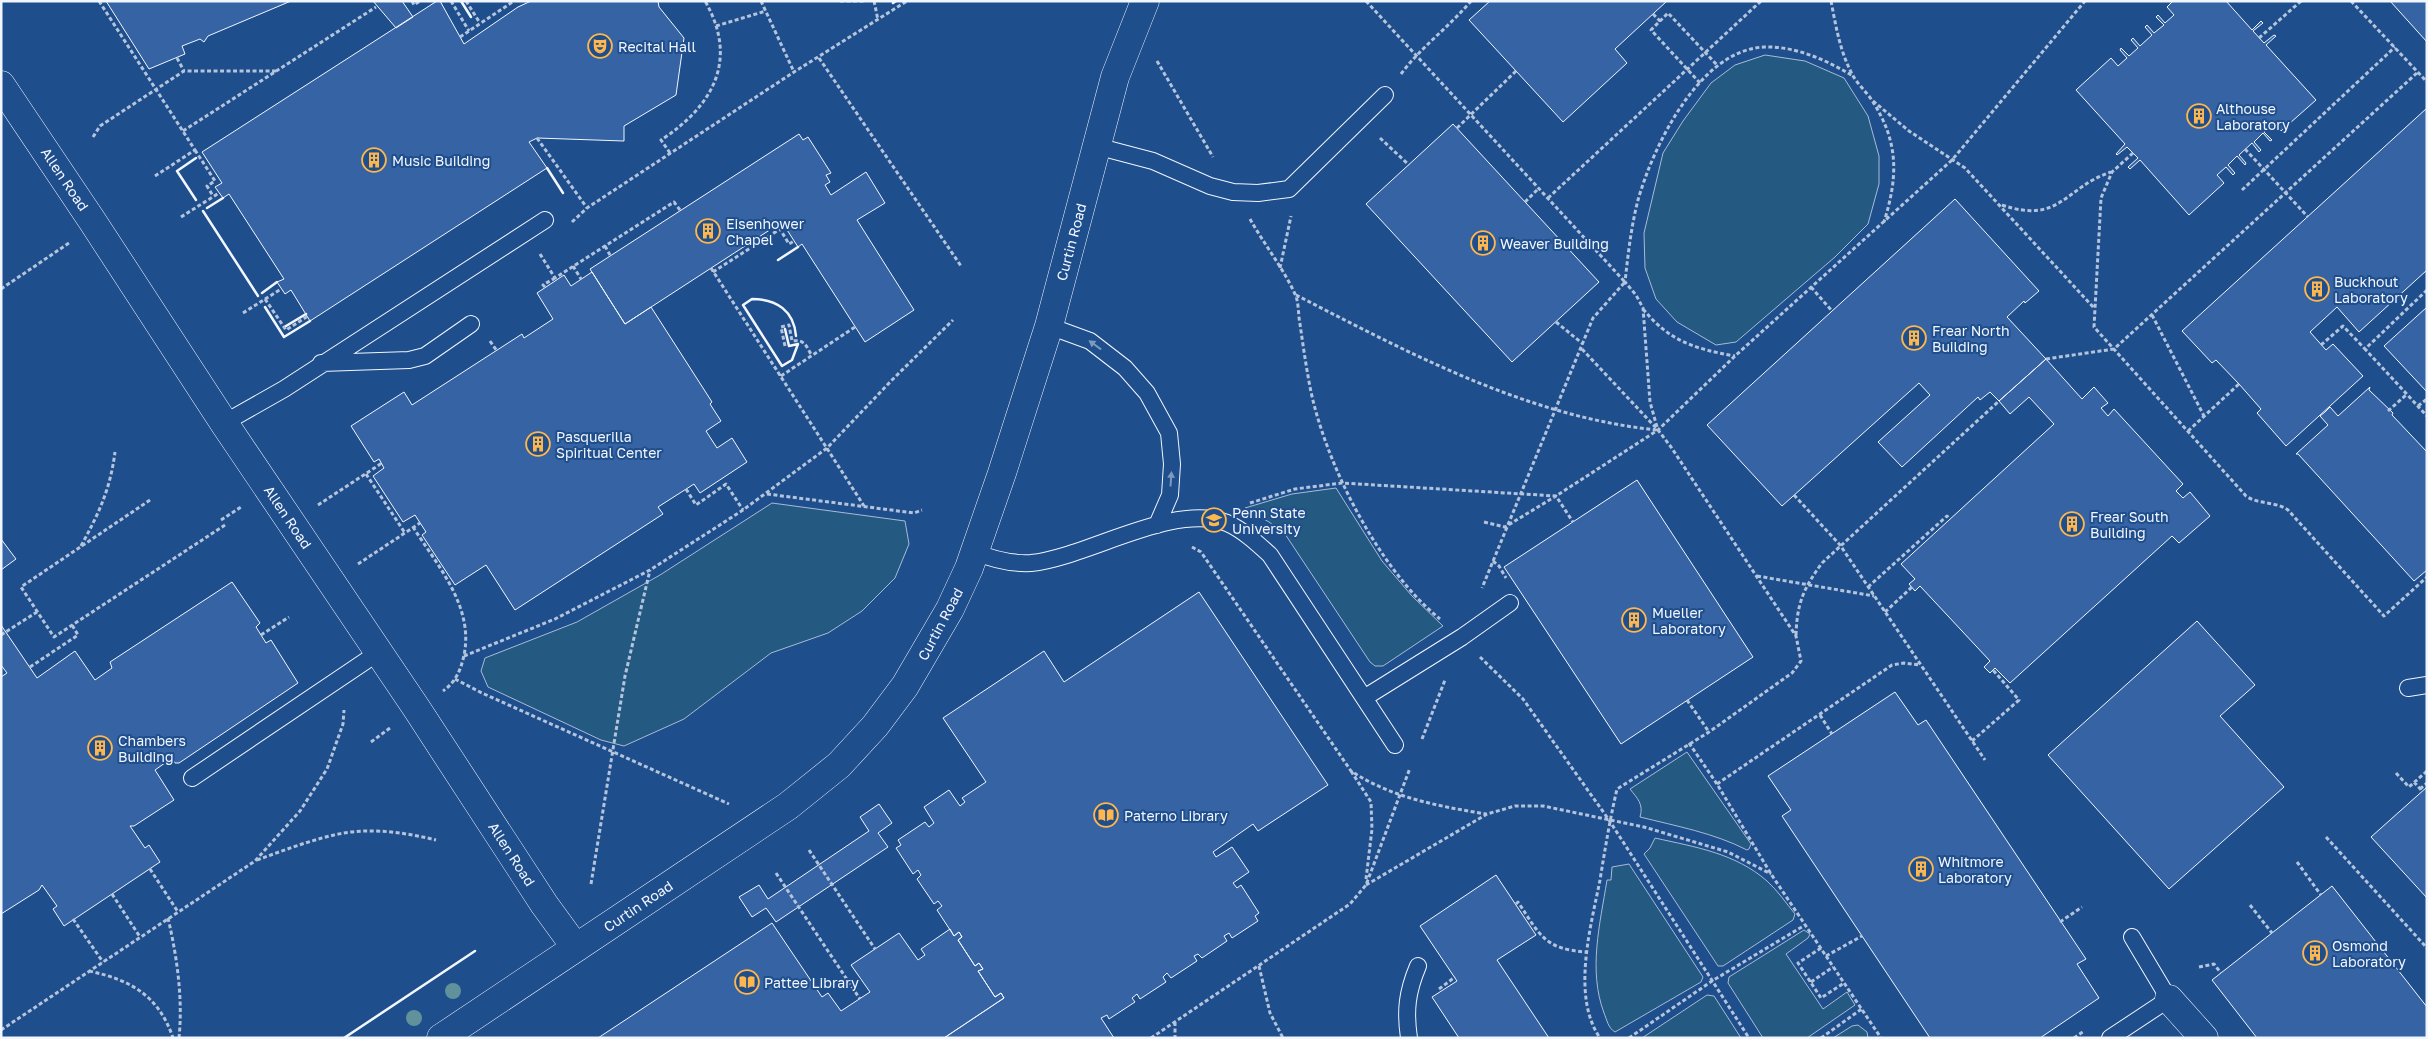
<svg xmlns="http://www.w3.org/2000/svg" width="2428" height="1039" font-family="'Golos Text',sans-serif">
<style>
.green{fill:#245a82;stroke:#a8bbd7}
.building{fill:#3563a3;stroke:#f2f6ff}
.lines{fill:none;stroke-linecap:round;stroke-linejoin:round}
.service-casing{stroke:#f2f6ff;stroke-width:18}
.minor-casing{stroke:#f2f6ff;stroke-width:29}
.path{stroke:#b3c4dc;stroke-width:3;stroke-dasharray:4 2.5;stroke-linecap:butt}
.service{stroke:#1f4e8c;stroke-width:16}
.minor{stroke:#1f4e8c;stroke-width:28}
.wall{stroke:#f2f6ff;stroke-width:2.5}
.tree{fill:#61919a}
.oneway{fill:#7e9ac0}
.labels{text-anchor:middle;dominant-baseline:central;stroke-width:4;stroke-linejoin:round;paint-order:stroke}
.poi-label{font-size:14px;fill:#f2f6ff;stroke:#1f4e8c;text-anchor:start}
.street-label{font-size:14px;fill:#f2f6ff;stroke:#1f4e8c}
</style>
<rect width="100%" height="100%" fill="#1f4e8c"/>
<path class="green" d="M1765 55 1805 61 1844 78 1868 116 1879 156V184L1868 224 1835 257 1736 342 1716 345 1677 322 1656 299 1645 268 1644 233 1663 153 1683 121 1711 83 1735 65Z
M1336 488 1382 561 1412 596 1443 626 1383 666H1375L1370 662 1285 534 1269 522 1245 508 1292 494Z
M772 503 905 521 909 544 895 578 862 611 828 633 771 653 684 719 624 746 601 740 488 687 481 671 485 658 577 622 660 575Z
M1687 752 1751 844 1749 849 1747 850C1714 833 1676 826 1640 817 1644 804 1637 798 1630 789Z
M1655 838C1695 847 1735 853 1767 881 1778 891 1786 903 1795 914L1793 920 1723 966H1718L1644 854 1650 848Z
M1629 864 1703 977 1701 982 1615 1032C1608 1028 1607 1020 1604 1013 1588 970 1600 924 1607 880H1611L1612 867Z
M1804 930 1810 934 1808 938 1786 954 1823 1009 1847 992 1855 1005 1807 1038H1763L1728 983 1729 977Z
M1707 995 1714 996 1741 1038H1642Z
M1858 1025 1867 1032 1868 1038H1833L1852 1026Z"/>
<path class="building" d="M106 1H291L208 36 204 42 200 39 182 46 185 54 149 69Z
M373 1H402L413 17 396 28Z
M437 1H440L464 44 518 7 531 1H658L659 7 684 38 676 95 624 126V141L537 138 529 142 547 168 310 321 291 290 285 294 277 282 284 279 229 194 223 198 215 187 222 183 202 152Z
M1490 1H1667L1615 49 1627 63 1563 122 1469 20Z
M2173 1H2226L2252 30 2261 21 2263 23 2253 31 2264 43 2274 35 2276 36 2266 45 2316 100 2281 131 2274 124 2264 132 2272 140 2270 141 2263 133 2254 142 2261 150 2259 152 2252 143 2239 155 2246 163 2245 165 2237 156 2228 165 2235 173 2233 175 2226 167 2217 175 2224 183 2189 215 2140 160 2130 169 2128 167 2138 158 2127 147 2117 155 2116 154 2125 144 2076 90 2111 58 2118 66 2127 58 2120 50 2121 48 2129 56 2138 48 2131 40 2133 38 2140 46 2152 35 2145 27 2147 25 2154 33 2164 25 2156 17 2158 15 2165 23 2174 15 2167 7Z
M2390 1H2427V42Z
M2427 108V270L2359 332 2337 307 2310 332 2326 350 2333 344 2363 376 2286 446 2257 413 2261 409 2239 384 2216 360 2212 363 2182 331Z
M1453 124 1599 282 1512 362 1366 204Z
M799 134 803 140 808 137 831 173 826 175 830 182 825 185 831 195 866 172 885 203 857 220 914 310 865 342 802 244 798 247 782 222 625 324 590 269Z
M1955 199 2039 291 2025 303 2024 301 2007 317 2046 359 1999 401 1990 392 1980 400 1978 397 1902 467 1878 442 1930 395 1919 383 1782 506 1707 425Z
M592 272 625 324 651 307 712 402 710 404 721 421 706 431 717 448 732 438 747 462 700 493 694 484 658 507 663 514 515 610 486 565 455 585 422 535 426 532 415 515 403 522 373 476 384 468 379 459 374 462 351 426 404 392 412 405 522 334 524 338 553 319 537 293 564 275 571 286Z
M2427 307V392L2384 346Z
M2046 359 2082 399 2094 387 2108 403 2101 408 2108 416 2114 409 2183 484 2176 491 2183 498 2190 492 2210 516 2179 543 2172 536 2010 683 1995 668 1990 673 1984 667 1990 661 1920 586 1915 591 1909 584 1915 579 1901 564 2054 424 2029 397 2010 414 1999 401Z
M2370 387 2369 390 2393 413 2392 415 2427 452V570L2414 581 2298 454H2296L2328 425 2320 416 2325 412 2330 407 2338 416Z
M1637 480 1753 657 1621 744 1504 567Z
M1 539 16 559 1 570Z
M232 582 260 623 256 627 266 643 271 640 298 683 179 763H175L172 758 155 770 174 800 134 826H130L145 848 149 845 160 862 64 926 53 909 57 906 42 885 39 890 1 914V677L7 673 1 665V625L37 678 75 651 95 680 112 668 110 662Z
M1199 592 1328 785 1258 831 1253 824 1213 852 1216 857 1232 847 1249 872 1233 883 1237 888 1241 885 1259 913 1255 916 1258 921 1232 938 1229 933 1224 936 1227 941 1202 958 1198 954 1194 956 1197 961 1171 978 1167 973 1163 977 1166 982 1140 999 1137 994 1132 998 1135 1002 1109 1019 1107 1015 1101 1018 1114 1038H944L1004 998 1001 993 995 997 978 971 983 969 979 963 975 966 958 940 962 937 959 932 954 936 937 910 942 906 938 901 934 904 917 879 921 875 918 870 913 874 896 848 901 845 898 840 925 822 929 827 934 823 924 807 949 790 960 806 965 802 962 798 986 782 943 718 1044 651 1064 682Z
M2197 621 2255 685 2220 716 2284 787 2169 889 2048 755Z
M1895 692 1918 725 1926 720 2086 959 2077 964 2099 998 2040 1038H1930L1782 816 1791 810 1768 776Z
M2427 787V898L2371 837Z
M879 804 892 823 878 833 888 847 776 922 766 908 752 917 739 897 759 885 768 899 869 831 860 817Z
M1496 875 1536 935 1497 960 1549 1038H1459L1432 997 1457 981 1420 926Z
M2332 886 2427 1007V1038H2257L2212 980Z
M772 923 822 997 828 993 841 1011 870 992 851 965 899 933 918 960 925 955 921 949 950 929 954 936 959 932 962 937 958 940 975 966 979 963 983 969 978 971 995 997 1001 993 1004 998 944 1038H598Z"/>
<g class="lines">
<g class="service-casing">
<path id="service" d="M1096 146 1153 161 1210 186 1233 192 1258 193 1289 189 1385 95
M1049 326 1090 341 1125 368 1147 393 1169 433 1172 464 1170 495 1157 525
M321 363 409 360 425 356 471 324
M224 423 284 389 545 220
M975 552C992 559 1012 564 1031 563 1088 557 1173 502 1227 523 1243 530 1257 543 1270 555L1395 745
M2408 688 2427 685
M1364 698 1462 637 1510 603
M192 778 379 652
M1409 1038C1405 1011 1407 992 1418 966
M2110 1038 2169 999 2132 937"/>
</g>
<g class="minor-casing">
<path id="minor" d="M1 85 93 222 224 423 417 709 544 904 576 948
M2169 999 2204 1038
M441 1038 788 806 839 765 875 726 905 686 950 609 969 568 1002 473 1049 326 1115 77 1145 1"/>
</g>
<path class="path" d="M99 1 195 150 155 176
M412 1 414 5 420 1
M451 1 469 31
M466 1 480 23
M761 1 794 72
M840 1H866
M874 1 878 20
M1366 1 1625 282 1593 318 1482 588
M1831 1C1836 27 1840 51 1852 74 1857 84 1867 92 1873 102 1899 143 1898 177 1884 222
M2351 1 2427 82
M1653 14 1660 21
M716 26 766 11
M460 37 514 1
M2259 38 2301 1
M177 58 184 71
M819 58 961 266
M1157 61 1213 157
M1401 74C1421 47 1449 27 1471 1
M1700 83 1651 30 1668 13 1718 66
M1873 101 1909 131 1965 168 2094 308
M1457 128 1516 71
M183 131 376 7
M93 137 100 126 184 71H276
M537 138 587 208
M1380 138 1409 165
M2245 149 2308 217
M195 150 215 181 207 186 213 196
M670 153 661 140C713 106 739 60 705 1
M2133 153 2112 172 2101 198 2094 327 2246 496C2259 505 2275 501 2288 510L2384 616 2427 577
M1 189H2
M2242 190 2395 47
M1548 198 1761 1
M1525 202 1539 188
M2002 205C2060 225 2065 187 2111 172
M181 217 219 193
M1250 219C1264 244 1283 268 1295 294 1299 302 1298 315 1300 324 1303 345 1306 366 1310 387 1325 463 1379 570 1440 619
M572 222 587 208 794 72 907 1
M605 246 610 255
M540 254 555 278 674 202 680 210
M573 266 581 279
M711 268 864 506
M1280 268 1291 216
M713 272 780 229 789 244 794 241
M545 287 543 285 555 278
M1811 287 1832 311
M1 289 69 243
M2427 290 2365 349 2427 416
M1296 295C1409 353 1528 417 1657 430
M265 299 286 330 308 316
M1643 309C1669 341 1695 349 1735 356
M243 313 281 289
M2152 315 2204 416
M1556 322 1583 344
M490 341 497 351
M2321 345 2343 326 2365 349
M785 346 781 327 789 325 792 341C805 339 806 346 812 356
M1582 349 1658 430 1671 447 1796 636 1801 661 1792 673 1709 732 1617 789C1610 819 1605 849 1600 880 1591 926 1571 996 1600 1038
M2046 359 2114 349 2418 72
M781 376 855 327
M2418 406 2427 399
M2388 411 2406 395
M1657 427 1650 402 1643 308 1636 295 1625 282C1628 255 1631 227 1638 200 1653 147 1699 50 1764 47 1796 46 1826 60 1853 76
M2188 431 2239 384
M366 474 405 533
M686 489 696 505 726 484 743 510
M767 494 914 513 922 510
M1794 495 1840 545 1985 760
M150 500 21 587 54 637 225 525
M1250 503 1295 489 1342 483 1556 496 1658 430 1735 356 1952 160 2085 1
M318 505 382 463
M221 520 241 507
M1484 522 1505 527 1556 496 1573 522
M413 527C439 568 478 611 462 663 459 674 453 684 443 691
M81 546C99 513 110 490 115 452
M1192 547 1201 552 1351 771C1392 798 1438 806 1486 814
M1493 561 1499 566 1506 578
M358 564 420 523
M1757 576 1874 596
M1868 587 1947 516 1950 519
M1885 612 1912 587
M1 635 37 612
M261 635 289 617
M1796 635C1797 604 1803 589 1822 563L1999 401
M464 656 555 619 650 570 743 510 827 448 892 380 953 320
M1480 657 1523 699 1609 820 1749 1038
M30 667 78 635 72 625
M455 679 482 693 729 804
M1687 700 1709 732
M1820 715 1832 734
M1422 739 1445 680
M1972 741 2019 700 1993 670
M371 742 390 728
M1689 743 1717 784 1771 874 1881 1038
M1351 771 1371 802 1372 829 1366 879
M2396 773 2409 787 2427 771
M2414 782 2422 791
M1717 784 1892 665 1904 663 1920 665
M2420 789 2427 783
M2326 837 2427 948
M809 850 875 949
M257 860C282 851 308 841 334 835 367 827 403 832 436 840
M2297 862 2321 895
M150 869 178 912
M776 873 860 999
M591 884 625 676 650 570
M1366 885 1487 814 1515 806H1543L1644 827 1728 852 1771 874
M112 894 140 937
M1516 904 1518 902C1540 935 1544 949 1586 952
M2250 905 2272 933
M168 918C177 957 183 998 179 1038
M73 919 103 962
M2060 922 2082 907
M1821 948 1798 963 1821 998 1844 983
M1826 956 1862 936
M1259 966 1270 1013 1283 1038
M2199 967 2214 964 2221 973
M89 971C131 980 159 996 173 1038
M1811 982 1833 967
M1439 989 1455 977
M1175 1022V1038
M1 1030 255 861 300 811 327 769 343 724 344 710
M1151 1038 1350 904 1366 885 1410 768
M1629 1038 1712 981 1805 925
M1821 1038 1863 1008
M2074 1038 2084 1031"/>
<use href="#service" class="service"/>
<use href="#minor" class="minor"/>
<path class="wall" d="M461 1 471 17
M893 3 896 1
M547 168 563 193
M196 200 177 171 196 158
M207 208 223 198
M203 211 258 296
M778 260 798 247
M262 293 277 282
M265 307 284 337 310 321
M286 326 306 314
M785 329 789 346 798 344 792 360 782 366 743 305 752 299C777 299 794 311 796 336
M344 1038 475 951"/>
</g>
<g class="tree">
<circle cx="453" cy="991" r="8"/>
<circle cx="414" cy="1018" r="8"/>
</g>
<defs><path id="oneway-solid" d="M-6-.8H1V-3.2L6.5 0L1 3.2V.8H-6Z" transform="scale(1.25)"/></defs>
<g class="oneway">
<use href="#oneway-solid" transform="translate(1095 345) rotate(-144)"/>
<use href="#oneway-solid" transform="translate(1171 479) rotate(-86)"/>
</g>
<defs>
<g id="theatre-ring" transform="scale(1.25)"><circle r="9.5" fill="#1f4e8c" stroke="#ffb74d" stroke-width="1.5"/><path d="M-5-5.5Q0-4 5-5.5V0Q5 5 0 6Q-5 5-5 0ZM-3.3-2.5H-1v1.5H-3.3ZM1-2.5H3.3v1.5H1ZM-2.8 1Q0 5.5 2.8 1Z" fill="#ffb74d"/></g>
<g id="building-ring" transform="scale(1.25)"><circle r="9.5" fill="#1f4e8c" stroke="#ffb74d" stroke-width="1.5"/><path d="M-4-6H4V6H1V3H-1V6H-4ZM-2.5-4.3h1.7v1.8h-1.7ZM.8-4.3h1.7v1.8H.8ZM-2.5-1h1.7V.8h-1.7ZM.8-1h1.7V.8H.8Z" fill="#ffb74d"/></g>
<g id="university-ring" transform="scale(1.25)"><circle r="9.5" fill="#1f4e8c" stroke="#ffb74d" stroke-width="1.5"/><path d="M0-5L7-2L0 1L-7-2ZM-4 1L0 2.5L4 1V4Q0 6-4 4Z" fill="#ffb74d"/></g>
<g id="library-ring" transform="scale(1.25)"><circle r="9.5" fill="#1f4e8c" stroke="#ffb74d" stroke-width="1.5"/><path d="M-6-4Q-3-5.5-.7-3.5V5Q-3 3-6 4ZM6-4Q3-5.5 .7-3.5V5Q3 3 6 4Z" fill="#ffb74d"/></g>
</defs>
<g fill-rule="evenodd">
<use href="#theatre-ring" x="600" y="46"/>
<use href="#building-ring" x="2199" y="116"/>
<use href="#building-ring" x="374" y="160"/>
<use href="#building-ring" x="708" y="231"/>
<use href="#building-ring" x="1483" y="243"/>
<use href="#building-ring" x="2317" y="289"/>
<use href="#building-ring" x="1914" y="338"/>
<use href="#building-ring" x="538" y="444"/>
<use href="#university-ring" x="1214" y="520"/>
<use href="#building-ring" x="2072" y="524"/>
<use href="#building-ring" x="1634" y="620"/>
<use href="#building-ring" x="100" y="748"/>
<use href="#library-ring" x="1106" y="815"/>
<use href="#building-ring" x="1921" y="869"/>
<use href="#building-ring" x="2315" y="953"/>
<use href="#library-ring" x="747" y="982"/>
</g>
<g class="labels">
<g class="poi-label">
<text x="618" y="46">Recital Hall</text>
<text x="2216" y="108">Althouse<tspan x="2216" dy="16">Laboratory</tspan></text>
<text x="392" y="160">Music Building</text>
<text x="726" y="223">Eisenhower<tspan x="726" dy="16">Chapel</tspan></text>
<text x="1500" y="243">Weaver Building</text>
<text x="2334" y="281">Buckhout<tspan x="2334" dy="16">Laboratory</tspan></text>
<text x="1932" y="330">Frear North<tspan x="1932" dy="16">Building</tspan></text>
<text x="556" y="436">Pasquerilla<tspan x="556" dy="16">Spiritual Center</tspan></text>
<text x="1232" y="512">Penn State<tspan x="1232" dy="16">University</tspan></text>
<text x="2090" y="516">Frear South<tspan x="2090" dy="16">Building</tspan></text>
<text x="1652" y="612">Mueller<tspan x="1652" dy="16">Laboratory</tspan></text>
<text x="118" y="740">Chambers<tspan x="118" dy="16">Building</tspan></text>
<text x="1124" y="815">Paterno Library</text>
<text x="1938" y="861">Whitmore<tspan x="1938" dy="16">Laboratory</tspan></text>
<text x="2332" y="945">Osmond<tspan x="2332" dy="16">Laboratory</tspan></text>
<text x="764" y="982">Pattee Library</text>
</g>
<g class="street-label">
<text transform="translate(65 179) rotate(56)">Allen Road</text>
<text transform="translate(1071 242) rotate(-75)">Curtin Road</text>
<text transform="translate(288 517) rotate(56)">Allen Road</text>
<text transform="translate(940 624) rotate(-62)">Curtin Road</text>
<text transform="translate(512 854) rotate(57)">Allen Road</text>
<text transform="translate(638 906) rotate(-34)">Curtin Road</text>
</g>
</g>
<rect width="2428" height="1039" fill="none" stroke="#f2f6ff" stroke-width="5"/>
</svg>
